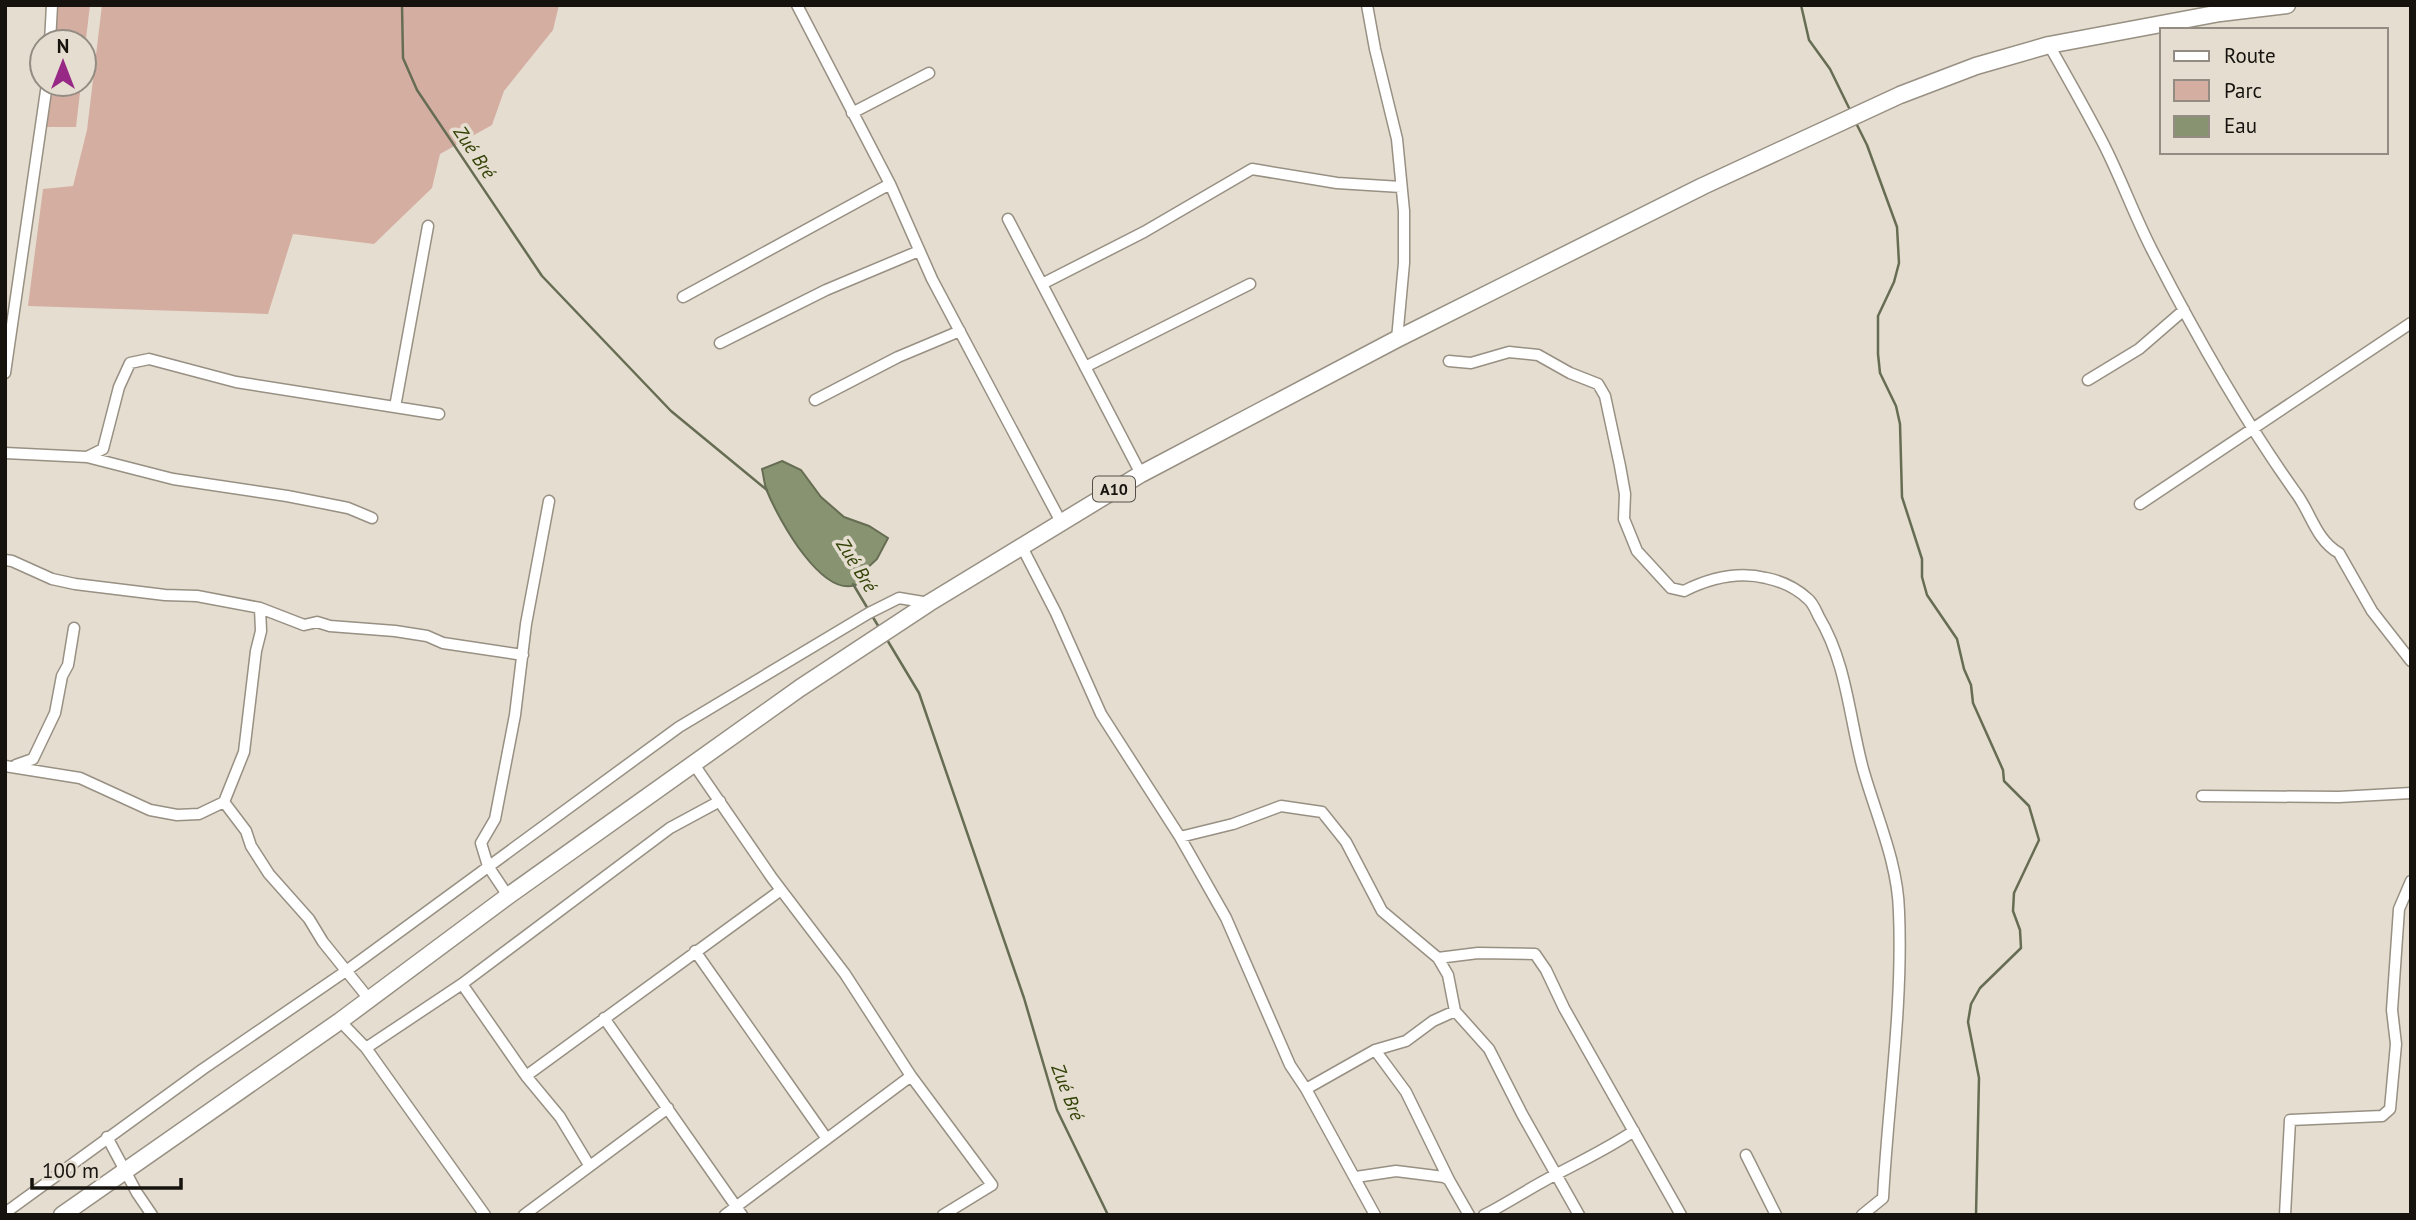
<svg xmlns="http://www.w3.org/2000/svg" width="2416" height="1220" font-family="'PT Sans',sans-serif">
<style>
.green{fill:#d5aea2}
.water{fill:#889471;stroke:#666d53;stroke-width:2}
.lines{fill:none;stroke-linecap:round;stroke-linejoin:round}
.stream{stroke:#666d53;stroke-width:2.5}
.street-casing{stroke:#979083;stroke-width:13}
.primary-casing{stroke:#979083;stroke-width:19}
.street{stroke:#fff;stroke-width:10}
.primary{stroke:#fff;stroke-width:16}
.labels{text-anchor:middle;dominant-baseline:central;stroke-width:7;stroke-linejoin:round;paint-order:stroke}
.shield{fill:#e5ddd0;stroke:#545048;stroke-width:2}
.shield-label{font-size:16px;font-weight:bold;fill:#16130e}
.water-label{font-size:19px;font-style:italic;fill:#324205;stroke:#e5ddd0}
</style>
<rect width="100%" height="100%" fill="#e5ddd0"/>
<path class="green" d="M57 5H90L84 56V42H54Z
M102 5H559L553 30 504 91 492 125 440 154 432 188 374 244 293 234 268 314 28 306 43 189 73 186 87 130Z
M50 84H81L76 127H47Z"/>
<path class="water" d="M782 461 801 470 821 497 844 517 869 526 888 538 877 559 863 572 860 583C824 604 778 518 767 491 764 484 764 477 762 469Z"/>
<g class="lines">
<path class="stream" d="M402 5 403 58 417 90 542 276 671 411 767 490
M1801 5 1809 40 1830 69 1851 112
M1855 121 1867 145 1897 227 1899 263 1894 282 1878 316V354L1880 373 1896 406 1900 424 1902 497 1922 559V577L1927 595 1957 639 1964 669 1971 685 1973 703 2003 770 2004 781 2029 806 2039 840 2014 893 2013 911 2020 930 2021 948 1980 988 1971 1004 1968 1022 1979 1078 1976 1215
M853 584 880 629
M886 638 919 693 1024 998 1057 1110 1108 1215"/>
<g class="street-casing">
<path id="street" d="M797 5 890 184 932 279 1061 522
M1367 5 1375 49 1397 139 1404 211V263L1397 339
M50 42 52 5
M2049 45C2067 77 2086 110 2103 143 2121 178 2134 215 2152 250 2195 334 2241 416 2296 493 2311 513 2316 540 2339 553L2372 611 2411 661
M852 113 929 73
M1008 219 1141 474
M1042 284 1144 232 1252 169 1337 183 1401 187
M683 297 890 184
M720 343 826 290 919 251
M1449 361 1471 363 1509 352 1538 355 1570 373 1598 384 1605 396 1620 466 1625 494 1624 519 1637 551 1671 588 1684 591C1710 578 1737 571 1766 578 1781 581 1796 588 1808 599 1813 603 1816 611 1819 617 1847 664 1849 717 1863 769 1876 815 1898 863 1899 912 1903 1007 1888 1103 1883 1198L1862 1215
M1085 367 1250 284
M5 373 47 84
M2088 380 2139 349 2184 310
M815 400 898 357 960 331
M395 407 428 226
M5 453 87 457 173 479 287 496 348 508 372 518
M87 457 103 449 119 387 130 363 149 359 236 382 439 414
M2140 504 2411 323
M1022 547 1056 613 1101 714 1180 837 1226 918 1290 1065 1306 1089 1375 1215
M5 560 12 561 52 579 75 584 165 595 197 596 260 608 304 625 317 622 330 626 395 631 427 636 443 643 523 655
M260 608 261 631 256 651 244 752 224 802 246 831 251 846 269 874 309 919 323 942 369 999
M693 763 772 878 845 974 911 1076
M16 765 33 759 55 713 62 676 68 665 74 628
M5 766 80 778 150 810 177 815 199 814 224 802
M2202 796 2339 797 2411 793
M1180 837 1233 824 1281 806 1322 812 1346 842 1382 911 1438 958 1478 953 1535 954 1546 970 1564 1008 1681 1215
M508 896 488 866 481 843 495 819 515 715 526 624 549 501
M695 951 827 1139
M1438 958 1448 975 1455 1011 1489 1049 1522 1114 1579 1215
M462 984 526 1076 560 1117 589 1165
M604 1018 742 1215
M340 1021 366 1048 485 1215
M366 1048 462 984 670 828 720 801
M1375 1050 1406 1092 1449 1180
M526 1076 781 890
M1306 1089 1375 1050 1406 1041 1433 1021 1455 1011
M107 1137 137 1193 152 1215
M1746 1155 1776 1215
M1356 1177 1396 1171 1444 1177 1449 1180 1469 1215
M5 1213 203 1069 346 971 679 727 869 613 899 598 929 603
M524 1215 668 1108
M725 1215 911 1076 992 1185 943 1215
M1484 1215C1504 1205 1522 1193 1542 1182 1573 1165 1604 1151 1634 1131
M2285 1215 2290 1120 2382 1116 2390 1109 2396 1044 2392 1010 2399 909 2411 881"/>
</g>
<g class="primary-casing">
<path id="primary" d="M62 1215 340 1021 508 896 800 688 929 603 1141 474 1397 339 1703 186 1900 95 1976 66 2049 45 2220 13 2287 5"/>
</g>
<use href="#street" class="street"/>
<use href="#primary" class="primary"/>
</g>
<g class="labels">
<rect class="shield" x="1093" y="476.5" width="42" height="25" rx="5"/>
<g class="shield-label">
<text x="1114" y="489">A10</text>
</g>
<g class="water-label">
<text transform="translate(475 152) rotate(56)">Zué Bré</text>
<text transform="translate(857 565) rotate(58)">Zué Bré</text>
<text transform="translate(1068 1092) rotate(69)">Zué Bré</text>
</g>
</g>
<rect width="2416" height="1220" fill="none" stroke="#16130e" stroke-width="14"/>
<rect x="2160" y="28" width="228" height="126" fill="#e5ddd0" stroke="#928c82" stroke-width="2"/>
<rect x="2174" y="51" width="35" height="10" fill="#ffffff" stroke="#928c82" stroke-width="2"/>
<text x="2224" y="63" font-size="21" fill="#16130e">Route</text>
<rect x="2174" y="80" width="35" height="21" fill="#d5aea2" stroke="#928c82" stroke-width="2"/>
<text x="2224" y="98" font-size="21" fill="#16130e">Parc</text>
<rect x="2174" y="116" width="35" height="21" fill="#889471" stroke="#928c82" stroke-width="2"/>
<text x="2224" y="133" font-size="21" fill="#16130e">Eau</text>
<g transform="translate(63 63)"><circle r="33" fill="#e5ddd0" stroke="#928c82" stroke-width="2"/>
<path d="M0-5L12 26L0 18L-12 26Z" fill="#982886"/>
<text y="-10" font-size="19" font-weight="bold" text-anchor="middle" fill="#16130e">N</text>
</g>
<path d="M32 1178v10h149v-10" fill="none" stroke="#16130e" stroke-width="3.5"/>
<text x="42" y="1178" font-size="21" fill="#16130e" stroke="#e5ddd0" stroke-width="5" paint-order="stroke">100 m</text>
</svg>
